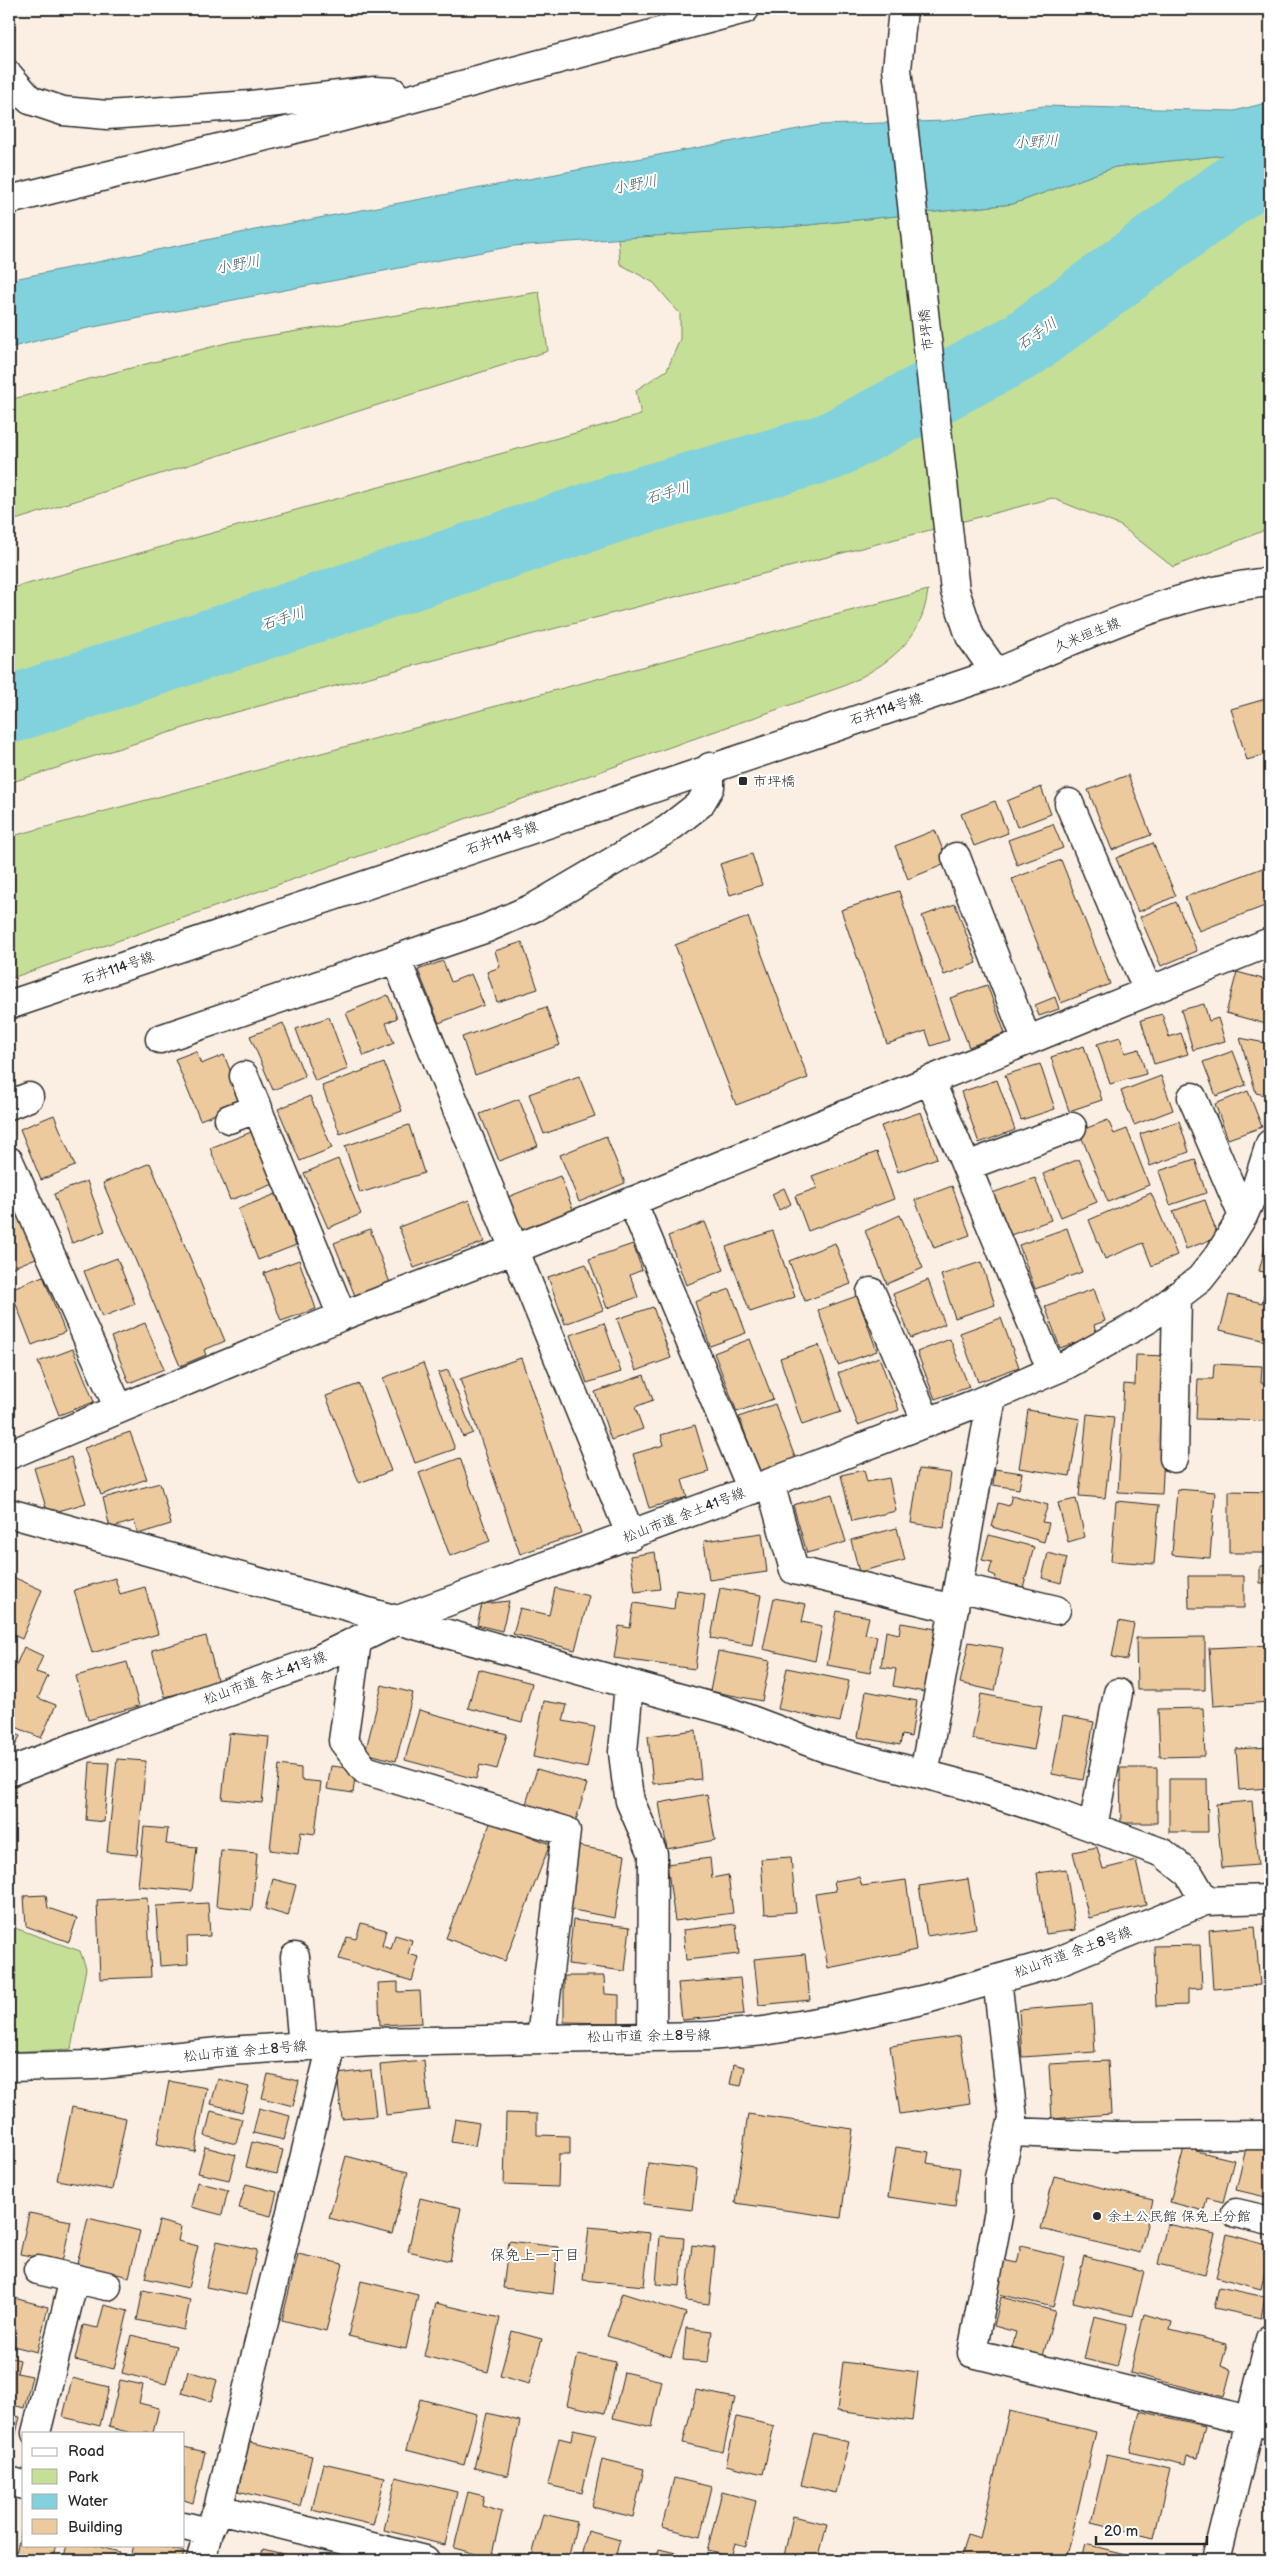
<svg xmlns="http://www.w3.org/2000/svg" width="1279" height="2569" font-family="'Balsamiq Sans','Klee One',sans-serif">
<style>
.green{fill:#c6df96;stroke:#788560}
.water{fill:#82d2dd;stroke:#5f8f96}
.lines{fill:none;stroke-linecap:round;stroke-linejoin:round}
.river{stroke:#82d2dd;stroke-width:68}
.building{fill:#edc99e;stroke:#2b2b2b}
.minor-casing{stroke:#2b2b2b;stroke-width:31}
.tertiary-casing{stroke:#2b2b2b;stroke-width:31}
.secondary-casing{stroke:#2b2b2b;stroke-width:31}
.minor{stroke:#fff;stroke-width:28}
.tertiary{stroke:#fff;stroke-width:28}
.secondary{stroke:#fff;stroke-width:28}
.poi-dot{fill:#2b2b2b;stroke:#fff;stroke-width:2}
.labels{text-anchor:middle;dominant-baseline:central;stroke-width:4;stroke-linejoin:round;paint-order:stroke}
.street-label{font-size:14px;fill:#2b2b2b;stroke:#fff}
.poi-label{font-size:14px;fill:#2b2b2b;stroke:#fff;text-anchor:start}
.water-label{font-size:15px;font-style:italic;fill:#455d60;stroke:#fff}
.neighbourhood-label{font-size:15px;fill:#2b2b2b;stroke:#fff}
</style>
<rect width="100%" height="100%" fill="#faefe2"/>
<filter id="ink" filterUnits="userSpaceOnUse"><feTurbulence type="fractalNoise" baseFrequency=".02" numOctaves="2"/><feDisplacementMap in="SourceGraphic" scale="10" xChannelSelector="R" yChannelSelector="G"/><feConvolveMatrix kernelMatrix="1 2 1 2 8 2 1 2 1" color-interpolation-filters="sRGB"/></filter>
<g filter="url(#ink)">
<path class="green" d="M1270 150V528L1173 567 1121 526 1052 498 225 715 9 783V589L641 415 636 390 667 370 680 339V314L654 283 620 264 618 238 798 226 1013 204 1115 167Z
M539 292 548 351 9 522V400L230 342Z
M928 590C922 642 888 664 844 686L9 979V837Z
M9 1926 80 1951 86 1968 71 2049 9 2052Z"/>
<path class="water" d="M1270 102V150L1115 167 1013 204 798 226 513 246 83 329 9 348V280L265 228 820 125 945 121 1044 106 1234 111Z"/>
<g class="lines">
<path class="river" d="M9 710 629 504 829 447 1022 346 1270 162"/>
</g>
<path class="building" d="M1269 698 1270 735 1266 737 1270 753 1247 760 1231 709Z
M1128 775 1151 835 1112 850 1088 790Z
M1041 787 1051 814 1017 827 1007 801Z
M995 801 1008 833 974 846 961 814Z
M1053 824 1063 848 1017 865 1008 840Z
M935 830 948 863 908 879 895 846Z
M1153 843 1176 896 1138 912 1116 858Z
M752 854 762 885 730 895 720 864Z
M1061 860 1110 984 1061 1003 1012 879Z
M1268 866 1270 873V904L1199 931 1185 897Z
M899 891 949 1040 931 1046 926 1031 887 1044 841 910Z
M1176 902 1197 951 1161 966 1140 917Z
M955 904 977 963 944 975 922 916Z
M748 917 808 1078 736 1105 675 945Z
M522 942 538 989 497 1002 487 972 500 967 495 951Z
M443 961 451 982 471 974 484 1005 439 1023 418 970Z
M1237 972 1270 981V1025L1226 1013Z
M987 985 1005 1033 969 1047 950 998Z
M388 995 397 1018 386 1023 394 1043 364 1056 346 1013Z
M1055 997 1059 1009 1039 1016 1035 1005Z
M1204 1004 1209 1021 1218 1018 1225 1041 1193 1050 1181 1010Z
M546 1007 560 1045 475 1075 462 1037Z
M1162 1014 1169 1037 1181 1033 1188 1054 1154 1064 1141 1020Z
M329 1017 348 1069 315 1081 296 1029Z
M283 1023 305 1077 273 1090 250 1036Z
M1120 1037 1125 1053 1139 1049 1146 1074 1110 1084 1097 1044Z
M1240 1038 1270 1044V1096L1256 1093Z
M1084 1046 1102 1100 1069 1111 1051 1057Z
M196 1051 201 1064 224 1055 243 1103 200 1120 175 1059Z
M1233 1051 1246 1085 1216 1096 1203 1062Z
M384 1063 402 1111 340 1134 322 1086Z
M1040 1064 1055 1109 1021 1120 1005 1075Z
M579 1076 595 1116 544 1134 529 1094Z
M1161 1076 1173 1110 1134 1125 1121 1091Z
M997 1080 1015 1130 979 1143 961 1092Z
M1248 1091 1262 1127 1228 1139 1215 1104Z
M310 1096 332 1148 300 1161 278 1109Z
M519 1099 538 1146 499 1161 480 1114Z
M921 1112 937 1158 898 1172 881 1126Z
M54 1115 75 1166 41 1180 20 1129Z
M1108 1120 1114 1134 1127 1129 1149 1185 1108 1202 1079 1131Z
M1179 1121 1189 1152 1150 1166 1140 1134Z
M409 1125 424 1173 360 1193 345 1146Z
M254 1131 274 1184 230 1200 210 1148Z
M606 1136 625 1183 579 1202 560 1155Z
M877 1152 894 1199 808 1231 795 1196 817 1188 812 1176Z
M338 1159 361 1214 328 1228 304 1173Z
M1079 1159 1097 1202 1061 1217 1043 1174Z
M1195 1159 1206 1193 1170 1205 1159 1171Z
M150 1163 225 1341 204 1350 206 1355 180 1366 103 1183Z
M560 1176 574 1212 523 1232 508 1197Z
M1035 1178 1051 1220 1008 1236 992 1193Z
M87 1181 105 1231 72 1243 54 1194Z
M952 1186 970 1235 934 1248 915 1200Z
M784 1188 791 1204 779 1210 772 1194Z
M1151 1193 1177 1255 1152 1266 1143 1243 1105 1259 1089 1220Z
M276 1194 296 1245 258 1260 238 1209Z
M469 1200 484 1242 414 1268 399 1227Z
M1205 1200 1218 1237 1186 1249 1173 1211Z
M17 1209 36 1258 9 1269V1212Z
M900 1215 923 1268 887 1284 865 1231Z
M705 1222 724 1270 686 1285 668 1236Z
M1067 1228 1082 1272 1035 1289 1019 1245Z
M370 1229 390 1283 355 1296 334 1243Z
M773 1231 795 1297 750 1312 726 1247Z
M835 1243 851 1284 805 1301 789 1261Z
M633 1244 642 1270 630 1275 638 1297 607 1308 589 1259Z
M1266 1244 1270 1245V1273L1259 1271Z
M117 1258 135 1304 102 1317 84 1271Z
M299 1260 316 1309 281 1321 264 1273Z
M981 1262 995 1305 955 1318 941 1275Z
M586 1264 603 1310 565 1324 548 1277Z
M43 1276 65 1332 32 1345 10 1289Z
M928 1280 945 1324 911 1338 893 1294Z
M1266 1286 1270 1287V1342L1220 1330 1229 1295 1262 1303Z
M730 1289 746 1333 710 1346 695 1302Z
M1094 1289 1105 1321 1094 1325 1097 1335 1060 1348 1045 1306Z
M857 1296 877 1351 838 1365 818 1310Z
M653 1307 671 1358 636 1371 617 1319Z
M1001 1318 1019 1367 978 1382 960 1333Z
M145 1323 164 1369 129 1383 111 1337Z
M604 1323 621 1372 587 1383 570 1335Z
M750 1339 773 1399 737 1412 714 1353Z
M950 1339 969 1387 935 1399 917 1352Z
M819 1345 841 1412 802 1425 780 1358Z
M73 1349 94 1402 59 1415 38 1362Z
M1136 1355 1169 1356 1162 1494 1118 1492 1124 1384 1135 1385Z
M879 1357 899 1410 858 1425 838 1373Z
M521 1358 581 1533 520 1554 460 1379Z
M423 1363 455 1449 415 1463 383 1378Z
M1214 1364 1262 1366 1261 1383H1270V1421L1196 1419 1198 1379H1213Z
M448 1370 473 1433 463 1437 438 1373Z
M644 1375 653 1400 635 1407 643 1429 611 1440 595 1392Z
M359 1384 391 1471 359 1483 326 1396Z
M775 1404 796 1460 760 1473 739 1417Z
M1028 1410 1080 1419 1070 1476 1019 1468Z
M1087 1414 1114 1417 1105 1498 1079 1496Z
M695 1425 709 1472 682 1480 687 1497 649 1508 633 1454 664 1445 661 1435Z
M130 1432 147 1479 101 1495 84 1448Z
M71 1457 86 1503 48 1514 34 1468Z
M460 1458 490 1541 450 1556 419 1473Z
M919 1469 951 1473 944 1528 911 1523Z
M995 1469 1022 1473 1019 1489 993 1485Z
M864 1470 867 1482 889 1478 896 1511 852 1521 841 1475Z
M160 1483 171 1524 138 1534 134 1521 110 1528 103 1498Z
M1177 1489 1215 1492 1210 1558 1172 1555Z
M1229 1491 1270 1492V1553H1229Z
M832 1494 846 1542 807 1553 793 1505Z
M1012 1495 1048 1505 1042 1522 1049 1523 1044 1542 992 1527 998 1503 1009 1506Z
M1076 1499 1085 1537 1068 1542 1058 1503Z
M1116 1501 1159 1505 1154 1564 1111 1561Z
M897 1528 905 1560 859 1572 851 1540Z
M762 1533 767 1572 709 1580 704 1541Z
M989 1535 1034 1547 1021 1595 993 1588 996 1576 989 1573 992 1562 982 1560Z
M655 1552 660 1589 635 1592 630 1556Z
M1048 1553 1067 1558 1061 1583 1042 1578Z
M1260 1566H1270V1583H1260Z
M1188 1576H1244V1608H1189Z
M13 1577 42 1590 22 1639 9 1633V1589Z
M115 1578 120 1594 145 1587 158 1634 92 1653 74 1590Z
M555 1588 589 1596 575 1650 513 1634 520 1608 549 1615Z
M720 1588 761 1595 752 1645 711 1638Z
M676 1590 705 1594 695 1669 614 1658 619 1626 630 1628 634 1603 674 1609Z
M774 1598 806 1604 802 1622 822 1626 815 1661 763 1649Z
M509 1601 502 1631 477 1625 482 1604Z
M837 1611 869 1617 865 1634 877 1636 870 1673 827 1665Z
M1119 1621 1134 1624 1127 1660 1112 1657Z
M901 1623 936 1629 925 1692 893 1686 896 1669 881 1667 886 1631 899 1634Z
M206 1636 218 1683 165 1697 152 1650Z
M1205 1637V1690H1137L1136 1638Z
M969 1642 1003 1648 995 1691 960 1683Z
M1270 1645V1702L1213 1706 1209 1648Z
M24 1647 43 1656 36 1672 48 1676 38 1698 56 1705 41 1738 9 1724V1681Z
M718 1651 770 1661 762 1701 710 1691Z
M127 1662 139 1706 88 1720 76 1676Z
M787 1668 849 1681 840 1722 778 1709Z
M478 1669 532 1683 522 1722 468 1708Z
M382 1685 413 1693 396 1761 365 1753Z
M866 1691 917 1701 911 1737 902 1735 900 1745 858 1737Z
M981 1694 1042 1706 1034 1750 972 1739Z
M544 1701 567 1705 563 1721 595 1727 587 1768 533 1757Z
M1203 1708 1205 1756 1160 1757 1158 1709Z
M419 1710 507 1734 497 1769 480 1765 476 1779 405 1760Z
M1063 1716 1094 1722 1083 1780 1052 1774Z
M9 1730 20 1736 9 1758Z
M696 1730 701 1779 653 1784 648 1736Z
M229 1733 269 1737 262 1803 222 1799Z
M1270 1747V1788L1239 1790 1236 1749Z
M117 1759 146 1761 137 1855 107 1852Z
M90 1762 109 1763 104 1822 86 1820Z
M279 1765 301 1768V1780L321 1782 315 1834 301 1832 298 1854 270 1850Z
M331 1766 356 1769 353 1793 327 1789Z
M1120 1768H1157V1823H1121Z
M537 1769 587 1784 575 1823 525 1807Z
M1169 1779H1207L1208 1832H1169Z
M707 1794 715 1840 667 1849 659 1803Z
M1252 1801 1258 1865 1222 1868 1216 1804Z
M491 1821 550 1844 505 1961 446 1938Z
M144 1827 168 1829 166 1844 197 1847 192 1891 138 1886Z
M579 1846 625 1855 615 1918 568 1909Z
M1097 1847 1103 1869 1136 1861 1146 1905 1089 1918 1073 1852Z
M221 1850 257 1853 252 1910 216 1906Z
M791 1857 796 1912 765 1914 761 1859Z
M710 1858 712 1878 728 1875 733 1913 675 1921 667 1864Z
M1066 1869 1075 1930 1046 1934 1037 1873Z
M859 1877 862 1886 906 1880 916 1950 828 1968 815 1894 836 1891 834 1881Z
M273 1879 296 1885 288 1916 265 1909Z
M968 1879 976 1928 927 1936 919 1886Z
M46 1895 48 1908 77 1918 69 1942 26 1926 24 1896Z
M147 1897 151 1977 100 1979 97 1900Z
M208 1903 210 1936 187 1937 188 1964 160 1966 156 1906Z
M573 1920 630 1927 625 1971 568 1964Z
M361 1923 386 1930 382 1946 391 1949 395 1935 412 1940 408 1954 419 1957 412 1981 339 1959 347 1937 356 1939Z
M736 1924 739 1954 686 1960 683 1930Z
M1255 1926 1260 1985 1213 1989 1209 1930Z
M1200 1945 1202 1988 1188 1989V2005L1156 2006 1154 1946Z
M805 1954 810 2000 759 2005 754 1959Z
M564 1976H604L605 1994 619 1995V2023L564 2022Z
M740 1978 744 2014 682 2020 678 1983Z
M398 1982V1992L420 1991 422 2023 380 2025 378 1983Z
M1092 2004 1095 2052 1022 2057 1019 2010Z
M960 2036 970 2103 900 2114 890 2046Z
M424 2061 429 2110 386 2115 380 2065Z
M1108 2061 1111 2114 1052 2119 1049 2064Z
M734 2064 745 2067 741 2086 730 2084Z
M371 2070 376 2116 342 2119 337 2074Z
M268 2074 299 2081 293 2106 262 2098Z
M218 2079 249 2087 242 2112 211 2104Z
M169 2081 207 2088 195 2152 157 2144Z
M72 2107 126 2118 112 2190 57 2180Z
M259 2108 290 2116 284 2140 253 2133Z
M211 2111 242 2119 236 2144 205 2136Z
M506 2113 537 2114V2135L570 2136V2154H559L558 2187 504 2185Z
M748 2114 853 2129 841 2218 735 2203Z
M455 2119 479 2123 475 2146 451 2142Z
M252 2142 283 2150 277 2174 246 2167Z
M1247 2144 1270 2149V2198L1236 2190Z
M205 2147 236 2155 229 2180 198 2173Z
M896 2147 929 2152 927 2163 960 2168 955 2207 888 2197Z
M1184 2148 1234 2160 1223 2202 1207 2198 1204 2211 1170 2202Z
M346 2156 408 2172 392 2234 329 2218Z
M648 2163 697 2169 692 2210 643 2204Z
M1054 2176 1153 2200 1140 2253 1041 2229Z
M197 2182 228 2190 222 2215 191 2207Z
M246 2184 277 2192 271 2216 239 2208Z
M420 2198 461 2208 450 2261 408 2251Z
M29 2213 71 2221 62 2262 20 2254Z
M88 2218 140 2231 129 2277 77 2264Z
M159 2221 181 2227 178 2241 198 2246 188 2288 145 2278Z
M1167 2224 1215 2234 1205 2275 1158 2264Z
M589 2227 650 2233 644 2286 583 2280Z
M1227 2234 1270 2246 1261 2289 1216 2277Z
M660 2236 684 2238 680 2286 656 2284Z
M217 2241 257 2250 246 2295 206 2287Z
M509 2241 558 2247 553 2294 503 2288Z
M692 2245 715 2248 709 2304 686 2301Z
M1021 2246 1065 2257 1053 2307 994 2293 1002 2260 1017 2263Z
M298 2254 343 2264 326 2331 282 2320Z
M1084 2256 1144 2271 1133 2316 1073 2302Z
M361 2281 418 2295 406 2349 348 2336Z
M1219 2287 1265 2297 1261 2318 1214 2308Z
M143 2290 190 2300 184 2330 137 2320Z
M622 2293 686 2313 671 2357 607 2336Z
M1001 2297 1055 2311 1043 2356 1012 2348 1016 2332 994 2326Z
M14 2298 48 2307 37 2352 9 2345V2319Z
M436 2303 500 2318 488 2372 424 2356Z
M104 2305 128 2311 114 2369 75 2360 83 2325 98 2328Z
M1144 2314 1172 2322 1170 2330 1227 2344 1221 2366 1231 2370 1224 2397 1130 2373Z
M1094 2316 1127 2324 1117 2367 1084 2359Z
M686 2328 712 2331 708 2362 683 2360Z
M512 2331 542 2339 529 2384 500 2376Z
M131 2335 176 2346 166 2384 122 2373Z
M578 2354 616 2362 605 2413 567 2405Z
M9 2357 20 2360 17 2373 32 2376 24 2408 9 2404Z
M843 2362 918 2372 912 2421 837 2411Z
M188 2371 217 2380 211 2402 182 2393Z
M624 2372 662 2381 652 2427 613 2418Z
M72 2378 109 2387 100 2426 63 2417Z
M120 2380 143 2385 139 2403 159 2408 153 2433H131L109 2427Z
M696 2390 735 2398 723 2452 683 2443Z
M420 2399 477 2414 464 2465 406 2450Z
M1009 2411 1096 2432 1066 2560H960L967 2534 980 2538Z
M1140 2411 1205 2426 1197 2458 1188 2456 1186 2465 1130 2452Z
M487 2413 520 2421 508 2476 474 2468Z
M9 2415 20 2417 10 2458 9 2457Z
M737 2417 774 2426 763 2474 726 2465Z
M573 2429 596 2434 582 2493 548 2485 559 2438 571 2441Z
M813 2434 849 2442 836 2493 801 2485Z
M249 2442 312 2456 300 2506 238 2491Z
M184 2447 205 2452 193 2503 184 2500Z
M1107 2454 1170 2468 1154 2538 1091 2523Z
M602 2459 644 2469 633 2517 592 2507Z
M323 2463 385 2477 373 2525 312 2510Z
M396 2477 457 2492 445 2545 384 2530Z
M674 2478 712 2487 700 2537 662 2527Z
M468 2492 484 2496 482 2506 502 2512 491 2558 454 2548Z
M722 2492 756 2501 746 2546 735 2543 731 2557 707 2551Z
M543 2514 577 2522 568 2560H531Z
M793 2516 827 2524 818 2560H783Z
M24 2521V2545H56L52 2560H14Z
M588 2531 620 2540 614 2560H580Z
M1085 2544 1129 2555 1128 2560H1081Z
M67 2545H93L119 2552 117 2560H63Z
M133 2545H157L184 2552 182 2560H129Z
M263 2549 307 2560H260Z
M659 2549 693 2557 692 2560H656Z"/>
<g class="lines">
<g class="minor-casing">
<path id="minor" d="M9 76 30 100 63 111 107 115 251 105 375 91 393 92
M9 200 335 119 745 9
M1069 803 1148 991
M956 857 1027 1041
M396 959 631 1536
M160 1039 487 928 535 907 668 829 700 804 710 787V767
M244 1076 342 1316
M930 1080 1052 1371
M1192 1097 1243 1216
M9 1105 29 1097
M229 1119 258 1108
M9 1161 119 1409
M967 1166 1072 1127
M632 1201 752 1490
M871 1292 927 1423
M9 1455 342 1316 515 1249 1270 942
M1174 1458 1177 1296
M770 1483 794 1570 954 1609
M9 1513 727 1711 828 1749 973 1787 1054 1813 1163 1853 1189 1874 1205 1901
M958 1587 1056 1610
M357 1641 343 1741 365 1770 566 1831 541 2038
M629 1684 623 1752 626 1778 630 1801 653 1854 652 2037
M9 1772 108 1734 313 1662 398 1620 770 1483 977 1403 1066 1365 1145 1321 1200 1279 1219 1255 1243 1216 1257 1185 1270 1144
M924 1774 992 1397
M1093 1827 1118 1693
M295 1957 303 2047
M997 1979 1013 2118 999 2178V2211L972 2353 1270 2425
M9 2067 94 2065 228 2051 371 2042 709 2036 764 2031 841 2018 926 1999 1054 1963 1205 1901 1270 1899
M1010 2132 1112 2136 1270 2135
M1236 2213 1270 2221
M38 2270 107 2286
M36 2433 74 2279
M9 2481 24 2485
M218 2509 332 2045
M184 2526 208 2532 218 2509 425 2560
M201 2560 208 2532
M1216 2560 1270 2339"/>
</g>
<g class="tertiary-casing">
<path id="tertiary" d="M9 1005 996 673"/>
</g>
<g class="secondary-casing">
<path id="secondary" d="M903 9 897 69 955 591 970 636 996 673C1084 636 1174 591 1270 582"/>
</g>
<use href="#minor" class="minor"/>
<use href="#tertiary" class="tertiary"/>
<use href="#secondary" class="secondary"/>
</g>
</g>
<g class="poi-dot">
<rect x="738" y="776" width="10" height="10" rx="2.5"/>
<circle cx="1097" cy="2216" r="5"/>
</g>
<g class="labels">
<g class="street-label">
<text transform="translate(926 330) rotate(-96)">市坪橋</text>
<text transform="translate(1087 635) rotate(-22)">久米垣生線</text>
<text transform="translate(886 709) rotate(-18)">石井114号線</text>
<text transform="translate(502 838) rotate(-19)">石井114号線</text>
<text transform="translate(118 968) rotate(-19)">石井114号線</text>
<text transform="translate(684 1515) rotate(-21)">松山市道 余土41号線</text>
<text transform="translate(265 1678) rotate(-20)">松山市道 余土41号線</text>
<text transform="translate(1073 1952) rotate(-20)">松山市道 余土8号線</text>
<text transform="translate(649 2036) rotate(-1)">松山市道 余土8号線</text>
<text transform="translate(245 2051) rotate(-5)">松山市道 余土8号線</text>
</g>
<g class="poi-label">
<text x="753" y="781">市坪橋</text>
<text x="1107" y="2216">余土公民館 保免上分館</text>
</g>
<g class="water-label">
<text transform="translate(1036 142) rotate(-3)">小野川</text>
<text transform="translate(635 185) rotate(-11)">小野川</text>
<text transform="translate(238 265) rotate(-11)">小野川</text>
<text transform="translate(1037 334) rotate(-35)">石手川</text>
<text transform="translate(668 493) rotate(-16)">石手川</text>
<text transform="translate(283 619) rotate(-18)">石手川</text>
</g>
<g class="neighbourhood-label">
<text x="535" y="2255">保免上一丁目</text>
</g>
</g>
<rect width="1279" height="2569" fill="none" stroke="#fff" stroke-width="30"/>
<rect x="15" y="15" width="1249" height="2539" fill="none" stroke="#2b2b2b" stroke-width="2" filter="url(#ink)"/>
<rect x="22" y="2432" width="162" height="115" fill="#ffffff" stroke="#aaaaaa"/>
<rect x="32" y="2448" width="25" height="8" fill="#ffffff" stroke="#aaaaaa"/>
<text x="68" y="2456" font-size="15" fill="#2b2b2b">Road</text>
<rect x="32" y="2469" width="25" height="15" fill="#c6df96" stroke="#aaaaaa"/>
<text x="68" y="2482" font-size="15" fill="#2b2b2b">Park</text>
<rect x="32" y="2494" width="25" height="15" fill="#82d2dd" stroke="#aaaaaa"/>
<text x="68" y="2506" font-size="15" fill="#2b2b2b">Water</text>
<rect x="32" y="2519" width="25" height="15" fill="#edc99e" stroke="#aaaaaa"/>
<text x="68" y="2532" font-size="15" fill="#2b2b2b">Building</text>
<path d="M1096 2536v8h111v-8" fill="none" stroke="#2b2b2b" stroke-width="2.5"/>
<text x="1104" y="2536" font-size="15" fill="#2b2b2b" stroke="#ffffff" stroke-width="4" paint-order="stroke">20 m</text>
</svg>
